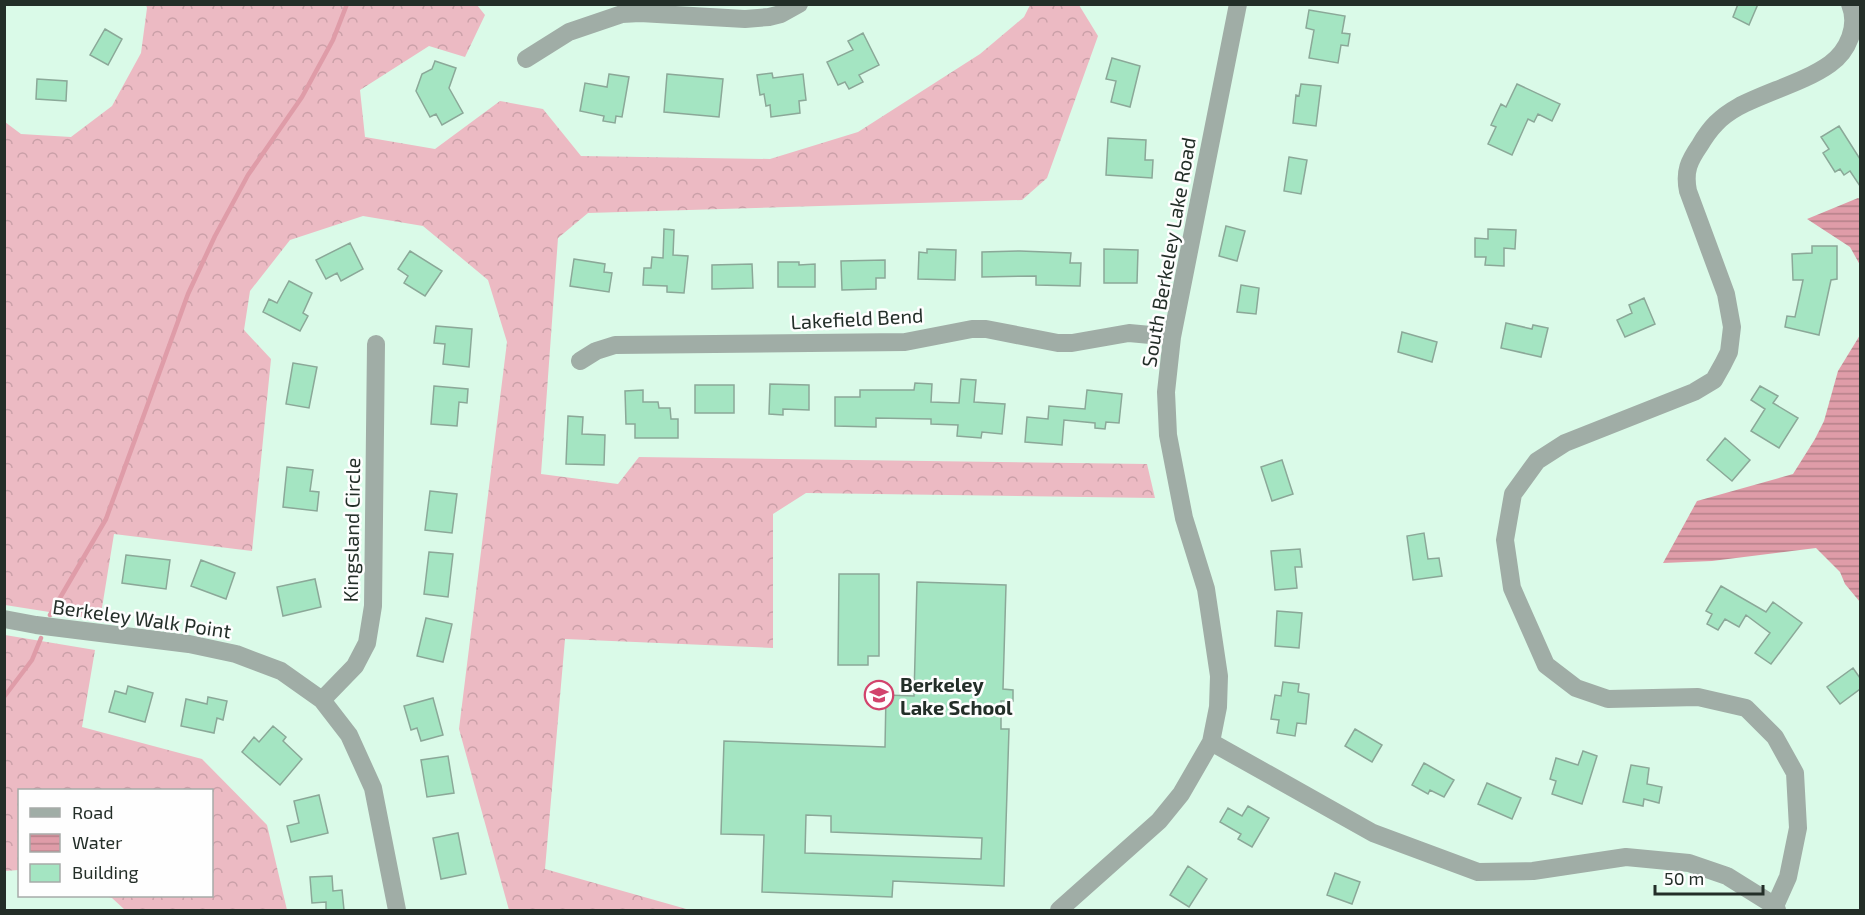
<svg xmlns="http://www.w3.org/2000/svg" width="1865" height="915" font-family="'Exo 2',sans-serif">
<style>
.forest{fill:url(#forest-crowns)}
.water{fill:url(#water-rules)}
.lines{fill:none;stroke-linecap:round;stroke-linejoin:round}
.stream{stroke:#df9ca8;stroke-width:4.5}
.building{fill:#a4e5c2;stroke:#8ba898;stroke-width:1.5;fill-rule:evenodd}
.minor{stroke:#a0ada6;stroke-width:18}
.labels{text-anchor:middle;dominant-baseline:central;stroke-width:5;stroke-linejoin:round;paint-order:stroke}
.street-label{font-size:20px;fill:#232e28;stroke:#fefefe}
.poi-label{font-size:20px;font-weight:bold;fill:#232e28;stroke:#fefefe;text-anchor:start}
</style>
<defs>
<pattern id="forest-crowns" width="20" height="18" patternUnits="userSpaceOnUse" patternTransform="scale(1.5)"><rect width="20" height="18" fill="#ecbac3"/><path d="M2 6a3 3 0 1 1 6 0M12 15a3 3 0 1 1 6 0" fill="none" stroke="#caa0a8"/></pattern>
<pattern id="water-rules" width="6" height="5" patternUnits="userSpaceOnUse" patternTransform="scale(1.5)"><rect width="6" height="5" fill="#df9ca8"/><path d="M0 2.5h6" fill="none" stroke="#b48089"/></pattern>
</defs>
<rect width="100%" height="100%" fill="#dafae8"/>
<path class="forest" d="M146 5H477L485 15 465 57 429 46 360 90 365 137 435 149 500 101 543 109 581 156 770 159 858 132 980 54 1024 17 1030 5H1079L1098 36 1047 178 1022 200 588 213 558 238 541 474 618 484 639 457 1147 464 1155 498 806 493 773 514V648L565 639 545 869 690 910H509L459 729 507 342 488 280 423 226 363 216 290 240 250 291 244 330 271 359 252 551 114 534 100 620 5 605V122L21 134 71 137 112 106 141 53 147 8Z
M5 635 95 650 82 727 202 759 267 825 287 910H125L112 898 105 896H212V790H20L19 870 5 871Z"/>
<path class="water" d="M1858 198 1860 199V265L1850 247 1807 219Z
M1860 335V602L1845 584 1840 572 1816 548 1712 561 1663 563 1697 501 1793 474 1815 439 1824 421 1838 371Z"/>
<g class="lines">
<path class="stream" d="M50 615 106 519 188 294 215 236 248 175 302 97 333 40 347 4
M4 697 32 660 41 638"/>
</g>
<path class="building" d="M1738 4H1758L1749 25 1733 17Z
M1309 10 1345 16 1342 33 1350 34 1348 46 1341 45 1338 63 1309 58 1314 30 1306 28Z
M105 29 122 39 108 65 90 55Z
M863 33 879 65 859 75 863 82 849 89 845 82 838 85 827 62 853 50 848 41Z
M1112 58 1140 66 1130 107 1111 102 1116 81 1106 79Z
M435 61 456 68 449 88 463 113 442 125 436 114 430 117 416 91 422 74 432 69Z
M772 73 773 78 803 74 806 100 799 101 800 113 771 117 770 105 766 106 764 94 760 95 757 75Z
M609 74 629 77 622 117 616 116 615 123 603 121 604 116 580 111 585 83 607 87Z
M667 74 723 79 719 117 664 112Z
M37 79 67 81 66 101 36 99Z
M1301 84 1321 86 1316 126 1293 123 1296 95 1299 96Z
M1517 84 1560 104 1552 121 1538 114 1534 122 1528 119 1512 155 1488 144 1496 127 1491 125 1501 104 1506 107Z
M1839 126 1860 159V186L1850 171 1844 175 1840 169 1835 172 1823 153 1829 149 1821 137Z
M1108 138 1146 140 1145 160H1153L1152 178 1106 175Z
M1289 157 1307 160 1301 194 1284 191Z
M1226 226 1245 231 1237 261 1219 256Z
M664 229 674 230 673 255 688 256 684 293 667 292V286L643 285 644 268H651L652 257 663 258Z
M1488 229 1516 230 1515 249 1504 248V266L1485 265 1486 257H1475V238L1488 239Z
M350 243 363 269 341 281 337 273 326 279 316 260Z
M1812 246H1837V279L1831 280 1819 335 1785 327 1787 316 1795 317 1803 280H1793L1792 254 1812 253Z
M927 249 956 250 955 280 918 279 919 252 927 253Z
M1104 249 1138 250 1137 283H1104Z
M410 251 442 271 425 296 404 283 408 276 398 269Z
M1020 251 1071 253 1070 263H1081L1080 286 1036 285V276L982 277V252Z
M574 259 605 264 604 272 612 273 609 292 570 286Z
M885 260V278H876V289L842 290 841 261Z
M778 262H799V265L815 264V287H778Z
M752 264 753 288 712 289V265Z
M289 281 312 293 303 313 308 316 300 331 263 312 269 299 277 303Z
M1241 285 1259 288 1256 314 1237 312Z
M1644 298 1655 324 1625 337 1617 320 1632 313 1629 305Z
M1506 323 1532 329 1533 325 1548 328 1541 357 1501 348Z
M436 326 472 329 469 367 443 364 445 344 434 343Z
M1402 332 1437 342 1432 362 1398 352Z
M293 363 317 367 309 408 286 404Z
M961 379 976 380 974 402 1005 404 1002 434 982 432 981 438 957 436 958 425 931 424V419L876 418V427L835 426V397H860V390H914L915 383 932 384 931 402 959 403Z
M770 384 809 385V410L783 409V415L769 414Z
M695 385H734V413H695Z
M434 386 468 389 467 403 459 402 457 426 431 424Z
M1760 386 1778 396 1773 403 1798 418 1779 448 1751 431 1765 409 1751 400Z
M643 390V402H658L659 408H670L671 419H678V438H635V424H626L625 391Z
M1087 390 1122 394 1119 423 1106 422 1105 429 1095 428V423L1064 420 1062 445 1025 442 1027 417 1048 419 1049 406 1085 409Z
M568 416 583 417 582 434 605 435 604 465 566 464Z
M1725 438 1750 460 1732 481 1707 460Z
M1282 460 1293 494 1272 501 1261 467Z
M287 467 313 470 310 491 319 492 317 511 283 507Z
M430 491 457 494 452 533 425 530Z
M1424 533 1428 559 1439 558 1442 576 1413 580 1407 536Z
M1300 549 1302 567H1295L1297 588 1275 590 1271 551Z
M429 552 453 554 448 597 424 594Z
M126 555 170 560 166 589 122 583Z
M201 560 235 573 226 599 191 586Z
M839 574H879V656H868V665H838Z
M315 579 321 607 283 616 277 587Z
M917 582 1006 585 1003 689 1013 690V701H1001V729H1009L1004 886 893 881 892 897 762 892 764 835 721 834 724 741 885 747 886 695 914 696ZM806 815 831 816V832L982 838 981 859 805 853Z
M1721 586 1766 612 1773 602 1802 623 1771 664 1755 653 1770 633 1746 615 1739 627 1725 619 1718 630 1707 624 1712 614 1706 611Z
M1277 611 1302 613 1299 648 1275 646Z
M426 618 452 624 443 662 417 656Z
M1853 668 1860 678V689L1840 704 1827 687Z
M1283 682 1299 684 1298 692 1309 694 1306 724 1297 723 1295 736 1277 733 1279 720 1271 719 1275 695 1281 696Z
M128 686 153 693 145 722 109 712 115 691 126 694Z
M208 697 227 701 223 720 217 718 214 733 181 726 186 699 207 704Z
M433 698 443 735 421 741 417 728 411 730 404 706Z
M273 726 286 737 283 741 302 759 280 785 242 752 254 737 259 742Z
M1355 729 1382 745 1372 762 1345 746Z
M1583 751 1597 756 1582 804 1552 794 1556 781 1550 779 1556 758 1578 765Z
M448 756 454 793 427 797 421 760Z
M1424 763 1454 780 1444 797 1430 790 1428 794 1412 785Z
M1631 765 1649 768 1647 784 1662 787 1659 803 1644 799 1643 806 1623 802Z
M1487 783 1521 798 1512 819 1478 804Z
M319 795 328 833 291 842 287 826 299 823 294 801Z
M1248 806 1269 818 1252 847 1238 839 1241 834 1220 822 1228 808 1242 816Z
M458 833 466 874 441 879 433 838Z
M1188 866 1207 879 1189 907 1170 895Z
M1335 873 1360 882 1352 904 1327 895Z
M332 876 333 891 342 890 344 910H326V902L312 903 310 877Z"/>
<g class="lines">
<path class="minor" d="M526 59 569 32 622 14 640 13 745 19 769 17 781 14 799 4
M580 361 596 351 615 345 905 342 972 329H986L1058 343H1072L1129 333 1172 337
M4 619 36 625 189 644 236 654 281 671 322 700 349 735 373 788 397 910
M322 700 355 666 367 643 373 606 376 344
M1211 742 1373 833 1478 872 1533 871 1626 857 1689 863 1727 876 1775 906 1777 910
M1775 906 1788 877 1798 828 1795 773 1775 737 1746 708 1698 697 1608 699 1576 688 1546 665 1512 588 1505 540 1513 494 1537 461 1565 443 1694 392 1714 380 1723 364 1729 352 1732 327 1726 294 1688 191C1684 171 1689 161 1700 145 1710 128 1720 117 1738 107 1766 92 1805 82 1830 64 1848 51 1859 26 1850 4
M1059 910 1159 821 1181 794 1211 742 1218 707 1219 676 1206 589 1184 518 1168 435 1166 392 1172 337 1238 4"/>
</g>
<defs>
<g id="school-ring" transform="scale(1.5)"><circle r="9.5" fill="#fefefe" stroke="#d2436c" stroke-width="1.5"/><path d="M0-5L7-2L0 1L-7-2ZM-4 1L0 2.5L4 1V4Q0 6-4 4Z" fill="#d2436c"/></g>
</defs>
<g fill-rule="evenodd">
<use href="#school-ring" x="879" y="695"/>
</g>
<g class="labels">
<g class="street-label">
<text transform="translate(1168 252) rotate(-80)">South Berkeley Lake Road</text>
<text transform="translate(857 318) rotate(-3)">Lakefield Bend</text>
<text transform="translate(351 530) rotate(-89)">Kingsland Circle</text>
<text transform="translate(142 618) rotate(8)">Berkeley Walk Point</text>
</g>
<g class="poi-label">
<text x="900" y="684">Berkeley<tspan x="900" dy="23">Lake School</tspan></text>
</g>
</g>
<rect width="1865" height="915" fill="none" stroke="#232e28" stroke-width="12"/>
<rect x="18" y="789" width="195" height="108" fill="#fefefe" stroke="#a6aba8" stroke-width="1.5"/>
<rect x="30" y="808" width="30" height="9" fill="#a0ada6" stroke="#a6aba8" stroke-width="1.5"/>
<text x="72" y="819" font-size="18" fill="#232e28">Road</text>
<rect x="30" y="834" width="30" height="18" fill="url(#water-rules)" stroke="#a6aba8" stroke-width="1.5"/>
<text x="72" y="849" font-size="18" fill="#232e28">Water</text>
<rect x="30" y="864" width="30" height="18" fill="#a4e5c2" stroke="#a6aba8" stroke-width="1.5"/>
<text x="72" y="879" font-size="18" fill="#232e28">Building</text>
<path d="M1655 885v9h108v-9" fill="none" stroke="#232e28" stroke-width="3"/>
<text x="1664" y="885" font-size="18" fill="#232e28" stroke="#fefefe" stroke-width="4.5" paint-order="stroke">50 m</text>
</svg>
